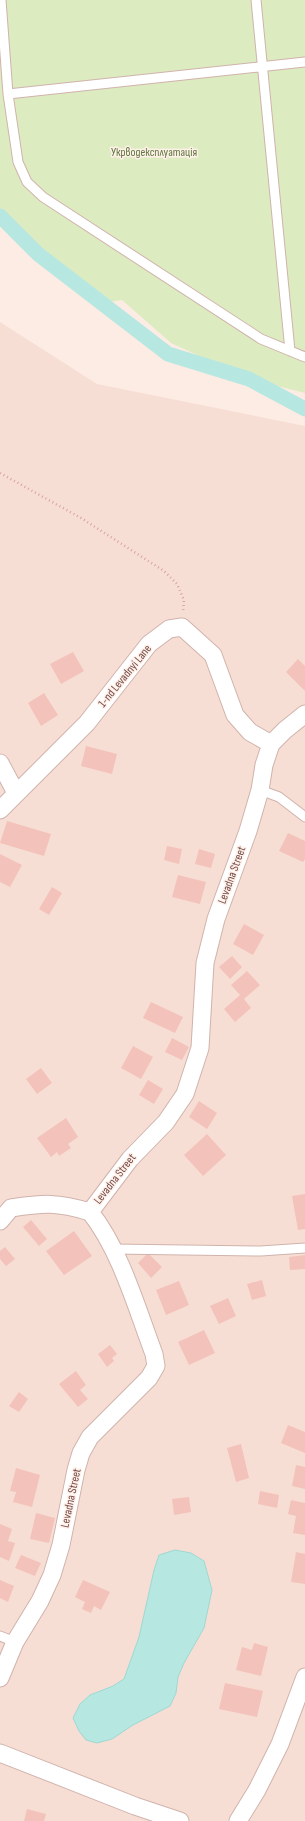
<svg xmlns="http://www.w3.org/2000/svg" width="305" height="1821" font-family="'Sofia Sans Condensed',sans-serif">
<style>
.residential{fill:#f7ded4}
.green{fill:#ddebc1}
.water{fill:#b7e7e1;stroke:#9dd9d3}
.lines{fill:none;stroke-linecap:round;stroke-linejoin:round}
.canal{stroke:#b7e7e1;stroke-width:15}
.building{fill:#f3c2ba}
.service-casing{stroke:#d0b3ac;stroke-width:11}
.minor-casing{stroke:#d0b3ac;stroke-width:19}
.path{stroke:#d8a49d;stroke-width:2.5;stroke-dasharray:1 3;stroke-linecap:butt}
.service{stroke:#fff;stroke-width:9}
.minor{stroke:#fff;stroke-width:17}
.labels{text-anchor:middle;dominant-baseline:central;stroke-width:3;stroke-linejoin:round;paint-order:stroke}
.park-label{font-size:12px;fill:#5d763d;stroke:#fff1ea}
.street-label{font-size:12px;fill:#754c48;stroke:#fff1ea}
</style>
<rect width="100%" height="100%" fill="#fdece3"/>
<path class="residential" d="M0 322 97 384 305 426V1821H0Z"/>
<path class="green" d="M0 0H305V393L249 379 171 343 122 300 104 303 38 254 0 216Z"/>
<path class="water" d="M175 1550 191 1553 204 1561 212 1590 204 1628 184 1663 178 1677 176 1693 170 1706 133 1725 112 1739 97 1743 86 1740 79 1731 73 1718 80 1704 90 1695 113 1686 124 1679 139 1637 154 1570 159 1555Z"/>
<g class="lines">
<path class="canal" d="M0 216 38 254 168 354 249 379 305 409"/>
</g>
<path class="building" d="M73 652 84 671 61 684 50 664Z
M298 659 305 666V691L286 672Z
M44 693 58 715 41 726 28 703Z
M86 746 117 754 112 774 81 766Z
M7 821 51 834 44 856 0 843Z
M288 833 305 841V859L303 862 279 851Z
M167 846 182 849 179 864 164 860Z
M199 849 215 854 211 868 195 864Z
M0 854 22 865 10 887 0 882Z
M178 875 206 882 200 904 172 897Z
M52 887 62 893 49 915 39 909Z
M244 924 264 935 253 955 233 944Z
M232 956 242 967 230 979 219 967Z
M247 971 260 985 244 999 251 1008 235 1022 224 1009 240 995 231 985Z
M151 1002 183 1017 175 1033 143 1018Z
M172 1038 189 1047 182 1060 165 1052Z
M133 1046 153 1057 141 1079 121 1068Z
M41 1068 52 1083 37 1094 26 1079Z
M148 1080 163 1089 154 1104 139 1095Z
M199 1101 217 1113 207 1129 189 1117Z
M66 1118 78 1137 68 1144 71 1148 59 1156 57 1152 51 1157 37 1138Z
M207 1134 226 1155 203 1176 184 1155Z
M305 1194V1229L298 1230 292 1196Z
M31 1220 47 1239 39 1246 23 1227Z
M74 1231 92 1256 64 1275 46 1251Z
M5 1247 15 1259 6 1266 0 1259V1251Z
M148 1253 162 1267 151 1278 138 1263Z
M305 1255V1269L290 1270 289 1257Z
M262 1280 266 1296 252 1300 247 1284Z
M179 1281 189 1305 166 1315 156 1290Z
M228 1298 236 1316 219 1324 210 1306Z
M204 1330 215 1353 189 1365 178 1342Z
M110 1345 117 1354 112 1358 114 1361 107 1367 98 1354Z
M76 1371 86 1385 80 1390 88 1399 78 1407 59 1384Z
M19 1392 28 1399 19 1412 9 1406Z
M288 1425 305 1432V1453L281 1443Z
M241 1444 249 1478 236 1482 227 1448Z
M296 1465 305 1467V1489L292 1486Z
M16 1468 40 1475 32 1507 13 1502 16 1492 10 1491Z
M260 1491 279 1495 277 1508 258 1504Z
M189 1497 191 1512 174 1515 172 1499Z
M291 1500 305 1503V1535L293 1533 296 1516 288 1514Z
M36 1513 55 1518 49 1543 30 1539Z
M0 1524 12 1529 8 1541 15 1543 9 1561 0 1557Z
M296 1552 305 1554V1584L291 1582Z
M21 1555 41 1563 35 1576 15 1568Z
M0 1580 14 1586 8 1602 0 1598Z
M83 1580 110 1592 101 1610 94 1606 91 1613 82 1609 85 1602 75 1597Z
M254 1643 268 1647 261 1676 236 1670 242 1647 252 1650Z
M225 1683 263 1691 257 1717 219 1709Z
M27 1809 46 1814 44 1821H24Z"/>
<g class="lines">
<g class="service-casing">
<path id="service" d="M1 0 8 94 18 162 27 182 43 197 261 339 305 357
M256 0 290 351
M8 94 305 62
M260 790 279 797 305 817
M113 1249 261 1251 305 1248
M0 1636 15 1642"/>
</g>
<g class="minor-casing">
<path id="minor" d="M0 763 16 793
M0 810 87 723 149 644 169 629 182 627 213 655 235 715 250 732 271 744
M11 1208C44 1203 57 1202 90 1212
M0 1221 11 1208
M0 1678 15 1642 40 1601 52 1575 61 1545 76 1470 81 1453 90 1437 149 1378 156 1366 154 1354C137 1309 120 1249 90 1212L130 1159 166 1122 185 1094 200 1048 205 963 216 919 248 831 260 790 264 765 271 744 285 730 305 714
M0 1753 135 1806 180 1821
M238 1821 257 1790 280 1744 305 1677"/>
</g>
<path class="path" d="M0 473 81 518 164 571 177 584 184 600 183 612"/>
<use href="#service" class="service"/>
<use href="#minor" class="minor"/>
</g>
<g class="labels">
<g class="park-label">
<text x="154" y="152">Укрводексплуатація</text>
</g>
<g class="street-label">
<text transform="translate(125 676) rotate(-51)">1-nd Levadnyi Lane</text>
<text transform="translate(232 875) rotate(-70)">Levadna Street</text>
<text transform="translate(115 1179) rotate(-52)">Levadna Street</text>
<text transform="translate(71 1498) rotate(-78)">Levadna Street</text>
</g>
</g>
</svg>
